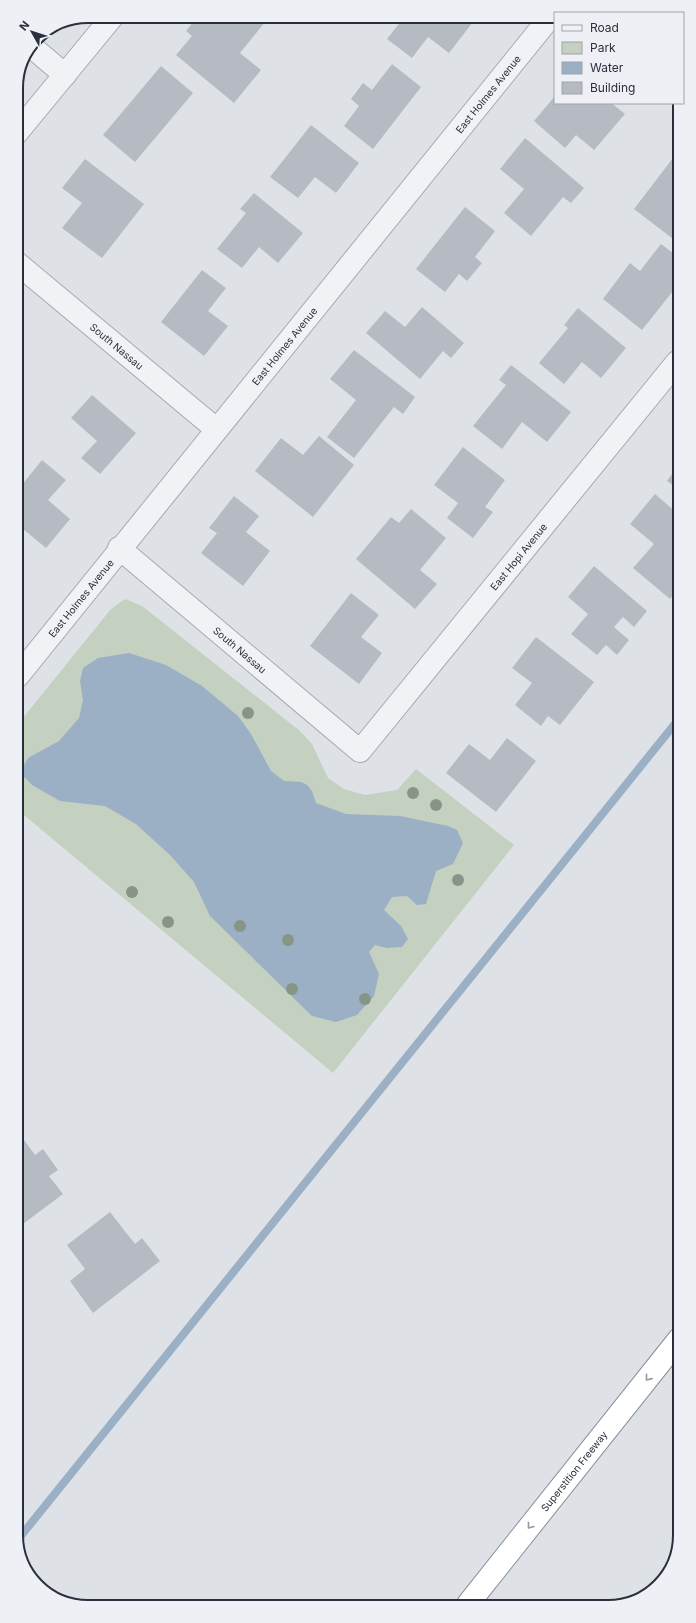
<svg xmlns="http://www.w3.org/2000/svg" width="696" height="1623" font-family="Inter,sans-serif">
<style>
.green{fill:#c4d0c0}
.water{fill:#9bafc5}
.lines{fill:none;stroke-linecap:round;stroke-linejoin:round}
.stream{stroke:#9bafc5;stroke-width:8}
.building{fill:#b6bbc3}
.minor-casing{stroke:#a4a9b1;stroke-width:24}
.motorway-casing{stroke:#878f9c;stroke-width:24}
.minor{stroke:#f1f2f5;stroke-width:22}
.motorway{stroke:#fff;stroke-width:22}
.tree{fill:#859686}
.oneway{stroke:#94989e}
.labels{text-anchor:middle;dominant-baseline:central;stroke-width:3.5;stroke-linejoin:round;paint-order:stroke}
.street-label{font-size:10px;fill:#29303d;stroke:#eef0f5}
.rim{fill:none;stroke:#29303d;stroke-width:2}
</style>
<rect width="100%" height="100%" fill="#dee2e7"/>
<path class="green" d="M125 599 142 606 300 731 312 744 328 778 344 789 365 795 397 790 416 769 514 845 333 1073 18 810V724L111 609Z"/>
<path class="water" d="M129 653 166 665 202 686 238 716 251 734 271 771 284 781 301 782 307 785 312 791 316 803 346 814 400 816 448 826 457 830 463 843 453 864 436 871 426 904 417 905 407 896 392 897 384 910 401 926 408 939 402 947 387 948 375 945 369 952 379 974 374 996 357 1015 336 1022 312 1016 210 916 194 882 170 855 136 824 105 806 60 801 32 785 24 777 23 767 28 758 59 741 79 718 83 700 80 681 83 668 98 658Z"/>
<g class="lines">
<path class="stream" d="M20 1537 678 720"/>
</g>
<path class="building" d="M198 16H270L240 53 261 70 234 103 176 55 192 36 186 31Z
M405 16H465L473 22 449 53 428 37 412 58 387 39Z
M392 64 421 87 373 149 344 126 359 106 351 99 363 83 372 90Z
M161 66 193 93 135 162 103 135Z
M555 96V103H611L625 114 594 150 576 135 565 148 534 121Z
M311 125 359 163 336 193 315 177 298 198 270 177Z
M525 138 584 188 571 203 563 197 531 236 504 213 524 189 500 169Z
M676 154 677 242 634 209Z
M85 159 144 204 102 258 62 228 82 203 62 188Z
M254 193 303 233 278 263 259 247 242 268 217 249 246 213 240 209Z
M465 207 495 231 475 257 482 263 467 281 459 274 445 292 416 269Z
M661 244 677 256V286L642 330 603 299 630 263 640 271Z
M202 270 226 288 208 311 228 326 204 356 161 322Z
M422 307 464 343 451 358 443 351 420 379 366 333 385 311 405 327Z
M578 308 626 348 601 378 582 362 564 384 539 363 568 328 564 325Z
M354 350 415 397 403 414 394 407 354 458 327 437 356 400 330 379Z
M17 359 24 364 17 373Z
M511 365 571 412 547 442 522 422 502 449 473 426 506 385 499 380Z
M92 395 136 433 100 474 81 458 97 441 71 418Z
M319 436 354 465 313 517 255 471 281 438 303 455Z
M463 447 505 480 485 507 493 512 473 538 447 518 458 503 434 485Z
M42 460 66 480 48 500 70 519 46 548 17 524V491Z
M677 467V488L667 481Z
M655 494 677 513V590L670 599 633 568 654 544 630 524Z
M234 496 259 516 246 532 270 551 243 586 201 553 217 533 209 528Z
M411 509 446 538 420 570 437 584 415 609 356 559 391 517 399 523Z
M17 557 23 561 17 568Z
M594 566 647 611 634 627 623 617 614 627 629 640 617 655 606 645 597 655 571 634 588 614 568 597Z
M351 593 379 615 361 637 382 653 359 684 310 646Z
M536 637 594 682 560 725 548 716 541 726 515 705 532 683 512 668Z
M507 738 536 761 496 812 446 773 469 744 490 760Z
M19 1133 35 1155 43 1149 58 1170 49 1176 63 1194 19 1227Z
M110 1212 135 1244 142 1238 160 1261 93 1313 70 1281 85 1269 67 1245Z"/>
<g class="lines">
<g class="minor-casing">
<g id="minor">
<path d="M32 47 65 75"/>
<path d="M16 134 113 16"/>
<path id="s1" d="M17 263 216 429"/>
<path id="s2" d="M119 548 360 751 677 362"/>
<path id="s3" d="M18 676 551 16"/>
</g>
</g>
<g class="motorway-casing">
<g id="motorway">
<path id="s4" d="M468 1604 679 1339"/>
</g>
</g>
<use href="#minor" class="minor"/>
<use href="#motorway" class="motorway"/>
</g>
<g class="tree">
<circle cx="248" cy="713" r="6"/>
<circle cx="413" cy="793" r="6"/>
<circle cx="436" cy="805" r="6"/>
<circle cx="458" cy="880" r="6"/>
<circle cx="132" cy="892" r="6"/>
<circle cx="168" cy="922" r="6"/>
<circle cx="240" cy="926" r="6"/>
<circle cx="288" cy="940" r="6"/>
<circle cx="292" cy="989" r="6"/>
<circle cx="365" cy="999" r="6"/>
</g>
<defs><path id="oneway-chevron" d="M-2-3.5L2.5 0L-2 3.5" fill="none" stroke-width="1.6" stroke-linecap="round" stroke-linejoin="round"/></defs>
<g class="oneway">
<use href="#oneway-chevron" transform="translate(648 1378) rotate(129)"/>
<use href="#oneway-chevron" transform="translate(530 1526) rotate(128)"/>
</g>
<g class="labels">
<g class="street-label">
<text stroke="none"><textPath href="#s3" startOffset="748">East Holmes Avenue</textPath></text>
<text stroke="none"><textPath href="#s1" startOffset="130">South Nassau</textPath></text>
<text stroke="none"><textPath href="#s3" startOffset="424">East Holmes Avenue</textPath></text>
<text stroke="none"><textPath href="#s2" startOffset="566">East Hopi Avenue</textPath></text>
<text stroke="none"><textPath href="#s3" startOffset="100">East Holmes Avenue</textPath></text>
<text stroke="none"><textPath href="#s2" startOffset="158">South Nassau</textPath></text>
<text stroke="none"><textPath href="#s4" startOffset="170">Superstition Freeway</textPath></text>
</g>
</g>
<path d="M0 0H696V1623H0ZM88 23H608A65 65 0 0 1 673 88V1535A65 65 0 0 1 608 1600H88A65 65 0 0 1 23 1535V88A65 65 0 0 1 88 23Z" fill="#eef0f5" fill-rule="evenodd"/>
<path class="rim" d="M88 23H608A65 65 0 0 1 673 88V1535A65 65 0 0 1 608 1600H88A65 65 0 0 1 23 1535V88A65 65 0 0 1 88 23Z"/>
<rect x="554" y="12" width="130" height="92" fill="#eef0f5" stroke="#9fa3ab"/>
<rect x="562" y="25" width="20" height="6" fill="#f1f2f5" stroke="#9fa3ab"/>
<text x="590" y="32" font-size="12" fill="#29303d">Road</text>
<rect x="562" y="42" width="20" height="12" fill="#c4d0c0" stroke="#9fa3ab"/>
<text x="590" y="52" font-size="12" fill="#29303d">Park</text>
<rect x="562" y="62" width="20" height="12" fill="#9bafc5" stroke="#9fa3ab"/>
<text x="590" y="72" font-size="12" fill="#29303d">Water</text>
<rect x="562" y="82" width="20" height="12" fill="#b6bbc3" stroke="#9fa3ab"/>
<text x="590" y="92" font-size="12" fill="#29303d">Building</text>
<g transform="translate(32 32) rotate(309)" stroke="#eef0f5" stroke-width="3" paint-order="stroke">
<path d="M0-3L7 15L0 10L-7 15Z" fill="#29303d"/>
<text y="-6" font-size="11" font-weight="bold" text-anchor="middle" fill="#29303d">N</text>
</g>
</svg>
